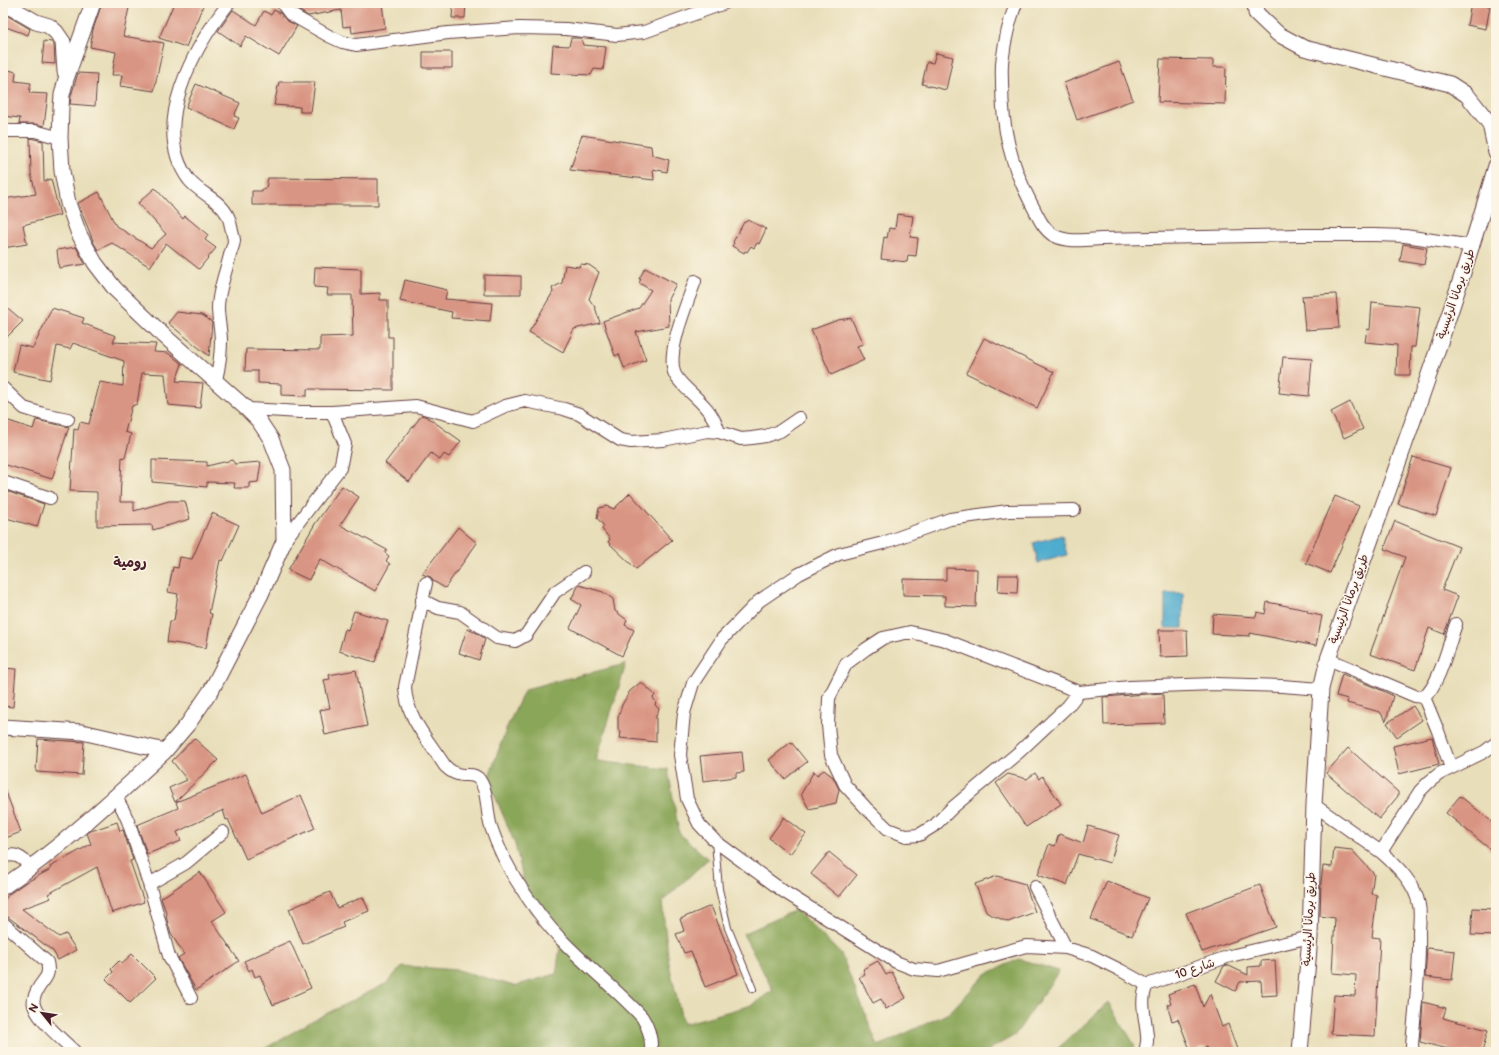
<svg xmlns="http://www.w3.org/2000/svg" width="1499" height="1055" font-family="'Balsamiq Sans','Playpen Sans Arabic',sans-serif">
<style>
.forest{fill:#8aa658;stroke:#6a6242}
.water{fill:#50acce;stroke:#4d667c}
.building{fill:#d99583}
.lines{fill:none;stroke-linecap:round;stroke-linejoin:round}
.service-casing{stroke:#623c40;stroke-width:8}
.minor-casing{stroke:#623c40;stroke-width:14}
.tertiary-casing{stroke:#623c40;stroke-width:17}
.service{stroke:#fff;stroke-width:6}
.minor{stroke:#fff;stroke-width:12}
.tertiary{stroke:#fff;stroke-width:15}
.labels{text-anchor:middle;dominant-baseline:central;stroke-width:3;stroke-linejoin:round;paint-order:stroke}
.street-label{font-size:12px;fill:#4a1f2b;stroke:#fcf5e5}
.quarter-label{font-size:14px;font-weight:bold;fill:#4a1f2b;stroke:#fcf5e5}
</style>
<rect width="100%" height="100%" fill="#fcf5e5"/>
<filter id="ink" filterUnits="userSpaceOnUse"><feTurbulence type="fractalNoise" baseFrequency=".025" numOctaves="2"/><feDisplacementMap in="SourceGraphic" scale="8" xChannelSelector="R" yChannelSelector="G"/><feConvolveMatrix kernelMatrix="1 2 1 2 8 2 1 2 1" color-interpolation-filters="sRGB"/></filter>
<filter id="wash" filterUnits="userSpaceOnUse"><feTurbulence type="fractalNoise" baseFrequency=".012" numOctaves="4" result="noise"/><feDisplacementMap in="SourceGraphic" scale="16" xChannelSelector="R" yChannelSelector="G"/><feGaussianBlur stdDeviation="0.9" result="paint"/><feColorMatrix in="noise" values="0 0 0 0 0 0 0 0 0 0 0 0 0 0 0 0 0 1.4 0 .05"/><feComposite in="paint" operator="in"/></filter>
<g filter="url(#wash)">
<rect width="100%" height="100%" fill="#e8deb9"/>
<path class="forest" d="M626 664 596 761 668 769 679 833 708 859 662 902 669 964 683 1024 752 1005 773 990 743 934 796 910 841 954 878 1046 949 1013 986 974 1019 959 1059 971 1015 1035 985 1052H259L312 1021 387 983 402 966 458 970 514 986 556 974 563 926 531 912 515 844 488 779 507 727 525 689Z
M1109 1002 1135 1046 1130 1052H1054Z"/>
<path class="water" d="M1062 535 1067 555 1038 563 1033 543Z
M1165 593H1183V628H1165Z"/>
<g id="blocks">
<path class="building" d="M102 3H130L123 36 164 43 154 91 120 86 122 75H112L116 52 90 47 93 30Z
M174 3H204L186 47 159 38Z
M298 3H347V6L368 3H382L385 28 352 33 351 26 343 27 341 10 308 16 298 10Z
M453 3H466L465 18H452Z
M1471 3 1490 6 1486 29 1467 25Z
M233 10 256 25 264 11 271 15 274 10 280 13 286 20 297 26 279 56 246 36 240 46 218 31Z
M3 13 30 29 28 35 3 26Z
M571 38H581L583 45 606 47 603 70 594 69 591 75 551 73 553 45 569 46Z
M44 41 52 42 54 45 55 64 42 63Z
M423 52H452V68H423Z
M936 53 953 57 946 90 922 84 927 62 933 63Z
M1160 59 1213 60V67H1226L1225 104 1158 102Z
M1119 62 1133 100 1077 120 1064 83Z
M5 69 16 72 15 81 31 83 29 93 48 94 44 126 35 124H19L20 118 3 116V83Z
M78 73 97 74 95 106 70 104 71 96Z
M279 82H315L311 112H300V107L274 105Z
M196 84 240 103 234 116 239 118 234 129 186 107Z
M582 135 651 146 652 155 669 160 667 172 653 169 654 180 570 170Z
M30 138 43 141 44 181 51 179 60 215 23 225 27 244 3 248V199L36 194 31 174Z
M268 178 378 179V205H252V191H262V189L266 188Z
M155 188 183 219 185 216 208 235 205 240 216 248 199 269 166 243 150 267 112 243 98 250 94 243 78 203 99 192 116 226 151 248 166 234 138 203Z
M897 214 913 216 910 237 918 238 916 256 908 255 907 262 881 259 884 237 887 238 889 228 895 229Z
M748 220 766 229 759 244 757 243 754 248 751 246 747 252 745 251 744 253 732 246 734 243 733 242 744 222H746Z
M1403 244 1427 248 1424 265 1400 261Z
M76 247 85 264 59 268 57 250Z
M580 264 589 265 599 272 589 299 595 307 600 323 574 329 563 352 529 332 553 292 552 288 562 283 565 265 579 267Z
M315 267 361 269V294L380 293V300H388V337H393V390L307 389V396L281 395V384L258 383V371H245L246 349 320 350V337L353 336 352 295H327L328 288 314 287Z
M645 268 676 284 668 299 669 326 636 332 646 360 624 368 619 354 615 356 603 321 639 308 651 290 639 283 641 279H639Z
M484 275 521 276V294H484Z
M405 280 447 290 445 299 492 303 490 321 451 318 452 312 400 301Z
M1336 294 1339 328 1305 330 1302 296Z
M1372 302 1420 307 1415 347H1411L1410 375H1396L1397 345 1365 342 1367 329 1370 330Z
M3 304 23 321 3 341Z
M52 308 84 318 82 323 116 336 113 342 156 344 154 352 168 353 182 364 176 381 203 383 200 408 168 405 165 374 142 373 137 404 132 406 125 432 131 434 125 458 122 457 120 502H134V511L169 501H185L190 519 153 530 152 525 97 526V492L70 491 74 429 78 430 80 422 89 424 100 382 123 386 124 361 73 343 70 349 57 346 50 380 13 372 19 345 33 348Z
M177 312 202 315 212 322 209 356 168 323Z
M851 318 863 344 857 346 864 360 831 375 811 330 838 320Z
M984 338 1054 372 1037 408 966 373Z
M1283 357 1312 359 1309 396 1279 393Z
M1350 402 1363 429 1344 438 1331 412Z
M422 415 427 417 461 441 449 457 444 454 440 460 431 453 409 482 385 463Z
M3 419 33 429 36 420 69 427 52 479 3 464Z
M1413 457 1451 468 1436 516 1398 504Z
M152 460 207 462V466L232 460 235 464 261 462 258 482 249 483V488H234L235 483 207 482V487L152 482Z
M342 486 359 497 340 525 387 550 385 553 389 556 386 561 390 564 375 591 320 559 309 580 288 570 315 524Z
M3 490 44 504 37 527 3 517Z
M630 493 672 540 636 569 608 542 610 539 602 529 604 526 597 518 599 508 607 506 614 509Z
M1335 496 1359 506 1330 573 1306 563Z
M212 513 239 525 223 561 220 560 209 613 212 614 206 648 167 642 170 621H174L178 594 168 592 173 567 178 568 180 557 192 559Z
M1395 521 1459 547 1442 590 1458 596 1444 634 1429 628 1415 670 1370 654 1405 557 1384 549Z
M458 527 477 543 445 588 433 581 431 577 422 574Z
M946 568 977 569 976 607 945 606V596L903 595V579L946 580Z
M999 575H1018L1017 593 998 592Z
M579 585 603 592 613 599 615 611 627 620 625 625 634 630 622 656 570 628 581 605 571 599Z
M1267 602 1307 610 1308 613 1322 616 1316 646 1250 633V636L1212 634 1213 614 1256 617 1257 612 1265 614Z
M354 611 388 621 375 662 339 651 345 629 348 630Z
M467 629 477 633 485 639 479 660 459 653Z
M1159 630H1187L1188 656 1160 657Z
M3 668 16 669 13 707 3 706Z
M356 670 367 726 325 735 320 710 330 708 324 680 330 679 329 675Z
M1342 674 1381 690 1393 696 1386 721 1380 712 1347 703 1348 699 1336 696Z
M641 682 655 695 653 698 656 702 655 705 659 709 656 716V742L620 738 621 732 618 730V718L622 705 630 691Z
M1163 693 1164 723 1104 725 1103 697Z
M1413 706 1422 720 1397 737 1387 723Z
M1432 737 1439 764 1399 774 1393 746Z
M194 738 218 760 175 802 169 788 187 780 172 761Z
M38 739 84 742 82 775 36 772Z
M791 742 807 762 785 779 769 760Z
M1348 748 1398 792V796L1379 819 1326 773Z
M742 752 744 772 736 773V777L703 781 700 756Z
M824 770 833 777 839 789 836 803 809 809 801 794 814 771 817 775Z
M1035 773 1039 779 1042 776 1061 804 1026 827 996 783 1008 774 1027 779Z
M246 774 262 813 301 795 315 828 246 859 228 819 226 820 223 810 177 832 181 841 147 854 137 825 178 808 176 802Z
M4 787 21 832 3 839V788Z
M1460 796 1496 825V854L1446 813Z
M784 817 806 834 790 854 769 838Z
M117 822 120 831 123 830 133 860 130 861 144 902 112 913 97 867 48 894 51 898 22 909 59 937 66 934 76 950 58 960 53 951 3 913V902L9 894 23 884 51 869 50 867 91 844 87 833 88 832Z
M1088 826 1119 835 1110 863 1078 854 1067 885 1038 875 1049 844 1055 846 1059 834 1083 843Z
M1334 848 1352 850 1374 874 1371 894 1377 895 1372 937 1380 938 1375 1036 1331 1034 1334 995 1355 996 1356 975 1332 973 1335 918 1320 916 1321 882 1323 866 1332 867Z
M829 852 857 875 839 897 811 874Z
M200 872 226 912 212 921 239 961 196 990 178 958 184 954 171 934 166 916 167 915 161 898Z
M997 876 1025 884 1035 912 1008 922 987 913 975 884Z
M1107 881 1148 898 1132 936 1091 919Z
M1260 885 1276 927 1202 952 1186 913Z
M330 892 337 908 363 897 369 911 342 922 344 927 303 944 289 909Z
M711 906 738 974 705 987 691 951 684 953 676 934 684 931 680 919Z
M1473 908 1496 909V936L1471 935Z
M290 941 311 988 273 1005 260 975 255 977 252 969 249 971 244 961Z
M1427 948 1455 951 1452 980 1425 977Z
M132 954 156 978 130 1003 106 979 113 972 111 969 119 961 122 963Z
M1275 960 1277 995 1262 996 1261 981 1240 982 1235 991 1216 981 1224 966 1227 965 1248 975V967L1261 966V961Z
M878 961 886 975 892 972 906 998 886 1009 881 999 873 1003 859 977 865 974 863 969Z
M1195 984 1203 1007 1210 994 1222 1027 1228 1024 1238 1052H1208L1206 1047 1191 1052 1178 1019 1172 1021 1167 1005 1171 1003 1168 994Z
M1423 1002 1446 1008 1443 1018 1488 1030 1482 1052H1447L1448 1049 1420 1042Z"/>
</g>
</g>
<g filter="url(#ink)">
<use href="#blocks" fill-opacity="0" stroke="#623c40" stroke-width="1"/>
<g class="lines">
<g class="service-casing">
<path id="service" d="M715 841 719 889 728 928 753 989"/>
</g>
<g class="minor-casing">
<path id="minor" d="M285 3 284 6 290 14 329 36 342 42 356 45 448 33 519 28 566 29 617 35 644 32 725 3
M1016 3C1010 20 1005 38 1003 56 1001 65 1002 74 1002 83 1002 128 1010 163 1031 203 1037 214 1042 228 1053 235 1068 243 1085 240 1101 239L1300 235H1376L1405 236 1473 246
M3 130 10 131H35L60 138
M695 281C687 304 667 349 674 372 676 379 684 386 689 391 702 403 714 414 719 432
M216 380C219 367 221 355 221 341 221 330 218 319 218 308 218 291 226 272 230 255 231 250 234 245 234 240 233 234 231 228 230 222 225 201 201 195 189 180 149 126 194 47 229 3
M3 388 24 408 43 414 68 419
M247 409 301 412H332L345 444 340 468 284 541
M332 412 416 406 473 421 505 406 525 401 564 409 579 414 620 440 631 442 663 440 707 431 719 432 741 439 752 438 766 436 780 431 799 418
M3 482 50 498
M1074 510 1008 511 950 519 883 543 839 554 799 574 759 601 722 639 693 683 684 713 680 755 687 799 699 824 715 841 783 891 896 962 914 969 938 971 1026 946 1066 948 1092 956 1120 970 1147 985
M426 583 405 687C406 717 429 741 445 766 450 771 456 775 463 775 469 775 473 774 478 778 489 791 486 812 491 827 501 857 519 887 538 912 567 952 609 981 642 1017 649 1028 652 1039 651 1052
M422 600 438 608 460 612 497 638 515 641 526 635 555 592 584 572
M1328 659 1415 696 1424 697C1439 686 1449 643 1456 624
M1079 692 1068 706 1019 752 952 808 935 825 919 835 906 836 888 829 866 808 845 785 831 755 828 725 829 698 846 664 866 649 883 638 910 632 945 640 1079 692 1130 687 1215 684 1282 686 1321 689
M1424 697 1438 731 1451 768
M116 797 123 810 128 821 149 884 169 956 191 998
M1314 805 1381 852C1397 866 1415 883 1419 905 1421 914 1419 924 1419 933 1420 970 1415 1008 1412 1045L1413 1052
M1381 852 1420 791 1429 782 1439 774 1484 752 1496 743
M3 857C17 852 21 858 32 867
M149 884 186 863 223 832
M1035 887 1066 948
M3 923 47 962C50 975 46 977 39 987 36 992 32 999 34 1005 37 1019 64 1041 75 1052
M1145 1052C1146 1047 1148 1041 1147 1036 1146 1019 1139 1001 1147 985L1230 956 1310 937"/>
</g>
<g class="tertiary-casing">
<path id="tertiary" d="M3 3 36 22 49 26 56 32 63 42 65 72
M1255 3 1256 13 1278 34 1304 48 1450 84 1467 95 1490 124 1496 152
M3 727 82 732 165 751 188 724 212 689 261 594 284 541 283 470 271 439 259 421 247 409 161 333 115 289 95 263 79 234 68 203 62 171 60 138 61 107 62 95 66 79 93 3
M3 887C61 848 113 799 165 751
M1300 1052 1310 937 1314 805 1321 689 1328 659C1386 496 1447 333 1496 166"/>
</g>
<use href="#service" class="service"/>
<use href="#minor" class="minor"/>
<use href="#tertiary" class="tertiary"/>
</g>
</g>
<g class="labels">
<g class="street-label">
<text transform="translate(1456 294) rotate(-71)">طريق برمانا الرئيسية</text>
<text transform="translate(1349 599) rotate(-70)">طريق برمانا الرئيسية</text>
<text transform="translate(1309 919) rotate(-87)">طريق برمانا الرئيسية</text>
<text transform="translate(1195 969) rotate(-19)">شارع 10</text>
</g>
<g class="quarter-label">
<text x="130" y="562">رومية</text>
</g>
</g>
<rect width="1499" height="1055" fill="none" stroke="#fcf5e5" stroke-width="16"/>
<g transform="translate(42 1013) rotate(300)" stroke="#fcf5e5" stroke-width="3" paint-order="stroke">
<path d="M0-3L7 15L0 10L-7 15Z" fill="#4a1f2b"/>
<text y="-6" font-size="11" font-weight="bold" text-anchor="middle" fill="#4a1f2b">N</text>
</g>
</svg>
